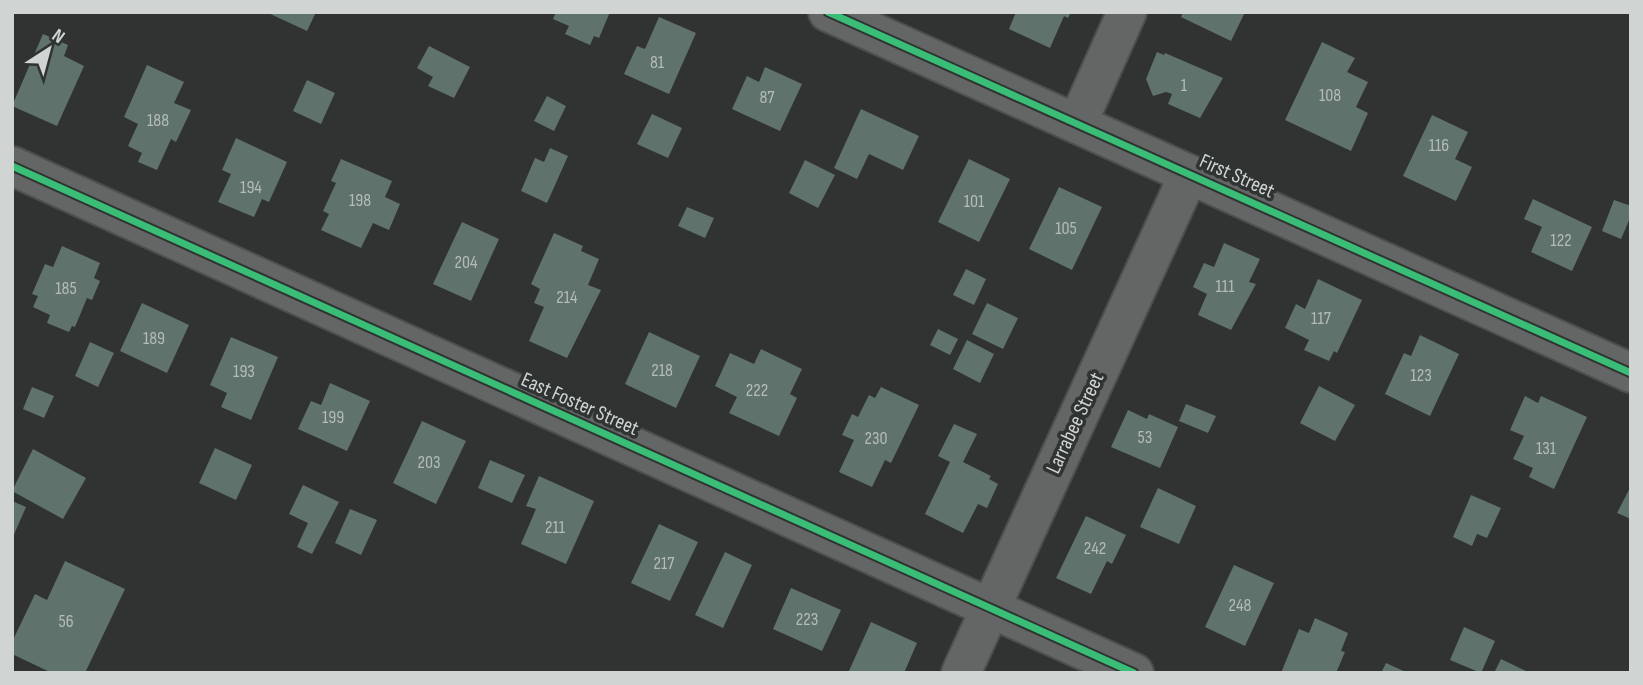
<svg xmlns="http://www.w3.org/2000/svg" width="1643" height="685" font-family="'Sofia Sans Condensed',sans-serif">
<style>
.building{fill:#60726c}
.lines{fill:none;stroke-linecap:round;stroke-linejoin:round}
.minor-casing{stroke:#4d4f4e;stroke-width:42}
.minor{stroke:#646565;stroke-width:38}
.cycleway-casing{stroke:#2f3432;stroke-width:11}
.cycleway{stroke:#3abd76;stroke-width:7}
.labels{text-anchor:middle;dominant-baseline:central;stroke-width:7;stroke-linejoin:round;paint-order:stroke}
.number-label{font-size:18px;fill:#b4bcb8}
.street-label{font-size:21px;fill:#d0d4d2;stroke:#2f3432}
</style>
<rect width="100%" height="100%" fill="#303332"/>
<path class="building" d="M266 12H316L307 31Z
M556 12H610L599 38 594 36 590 45 565 34 569 26 553 19Z
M1016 12H1071L1068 18 1064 16 1050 48 1009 29Z
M1183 12H1245L1231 41 1181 17Z
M659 17 696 33 669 94 624 74 637 46 645 49Z
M43 34 68 45 64 56 84 66 57 126 12 106Z
M1322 42 1355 58 1347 72 1368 82 1356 107 1368 113 1351 151 1285 120Z
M429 46 470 67 454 98 428 86 433 77 417 68Z
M1157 52 1164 55 1165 53 1223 78 1200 118 1168 104 1172 94 1166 92 1153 96 1146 79Z
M147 65 184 82 174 103 191 110 176 142 171 139 157 170 138 162 142 153 128 146 138 124 124 117Z
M765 67 802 84 780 131 732 109 747 76 759 82Z
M307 80 335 93 321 124 293 111Z
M547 96 566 106 554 131 534 121Z
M861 109 919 136 903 170 869 154 857 179 834 168Z
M652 114 682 128 668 158 637 144Z
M1432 115 1468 132 1455 159 1472 167 1456 201 1403 176Z
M236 138 287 162 269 202 262 199 254 217 218 202 231 174 222 170Z
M550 148 568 156 547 203 521 191 535 158 544 162Z
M341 159 392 181 385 197 400 204 389 230 373 223 361 248 321 230 329 214 323 211 336 183 331 181Z
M969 159 1010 179 979 242 938 222Z
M805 160 835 175 818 208 789 193Z
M1059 187 1102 207 1072 270 1029 249Z
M1533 199 1592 227 1572 271 1531 252 1542 227 1524 219Z
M1614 200 1631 206V216L1621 239 1602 231Z
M687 207 714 218 705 238 678 226Z
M462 222 499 239 471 301 433 284Z
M554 233 583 246 581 251 599 259 588 285 601 290 567 358 529 341 544 307 534 303 540 289 531 284Z
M1224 243 1260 259 1249 282 1256 284 1231 330 1198 315 1207 294 1193 287 1204 263 1214 267Z
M62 246 100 263 94 278 100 281 92 300 87 298 75 327 72 326 69 332 47 323 50 315 33 307 38 296 32 294 45 264 53 267Z
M966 269 986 279 974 305 953 295Z
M1318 279 1362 300 1337 353 1334 351 1329 361 1304 350 1309 340 1285 328 1296 304 1305 309Z
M142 303 189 325 167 373 120 351Z
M987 303 1018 318 1003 349 972 334Z
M938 329 958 339 950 355 930 345Z
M649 332 700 356 676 408 625 384Z
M1420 335 1459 354 1430 416 1385 394 1404 353 1411 356Z
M231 337 278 357 251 420 221 407 227 393 210 385Z
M967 340 994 354 980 383 953 369Z
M90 342 114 353 98 387 75 376Z
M761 349 802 369 790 394 797 398 779 436 729 413 737 397 715 386 730 353 754 364Z
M330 383 370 401 347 451 298 429 311 401 321 405Z
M1319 386 1355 405 1335 441 1300 423Z
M32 387 54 396 44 418 23 409Z
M881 387 919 405 891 463 885 460 872 487 839 472 854 440 842 435 852 414 858 417 869 395 875 398Z
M1525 396 1538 403 1541 396 1587 417 1554 489 1529 477 1533 468 1513 459 1524 436 1510 430Z
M1186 404 1216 416 1208 433 1179 421Z
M1128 410 1147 419 1149 414 1178 427 1160 468 1111 447Z
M422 421 466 441 436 504 393 483Z
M954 424 977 434 963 462 991 476 989 479 998 484 987 508 978 504 963 533 925 514 950 462 938 456Z
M215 448 252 465 236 500 199 483Z
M33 449 86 478 63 519 12 491Z
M490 460 525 475 512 503 478 488Z
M539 476 594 501 566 564 521 544 536 509 526 506Z
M303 485 339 502 312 554 297 547 308 523 289 514Z
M1631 486V519L1617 513Z
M1158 488 1196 506 1179 544 1140 527Z
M1471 495 1501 508 1487 538 1477 534 1472 546 1453 537Z
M12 501 26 507 12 539Z
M350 509 377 520 361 555 335 543Z
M1086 516 1126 535 1112 564 1107 561 1091 594 1056 578Z
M659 524 698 542 670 601 631 583Z
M725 552 752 565 723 628 695 615Z
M65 561 125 589 85 673H52L12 654V642L35 594 47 600Z
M1234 565 1274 583 1245 646 1205 627Z
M791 588 841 610 822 651 773 629Z
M1315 618 1348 633 1341 651 1345 652 1336 673H1281L1299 629 1309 633Z
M871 622 917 643 904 673H848Z
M1464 627 1495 641 1481 673 1450 660Z
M1501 659 1530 673H1494Z
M1386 663 1408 673H1381Z"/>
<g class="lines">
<g class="minor-casing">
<path id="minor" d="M828 12 1631 373
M1077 124 1127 12
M12 166 1134 673
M961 673 1189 174"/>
</g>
<use href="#minor" class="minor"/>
<g class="cycleway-casing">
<path id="cycleway" d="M828 12 1631 373
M12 166 1134 673"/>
</g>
<use href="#cycleway" class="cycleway"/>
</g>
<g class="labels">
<g class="number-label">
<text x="657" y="62">81</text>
<text x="1184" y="85">1</text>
<text x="1330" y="95">108</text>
<text x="767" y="97">87</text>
<text x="158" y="120">188</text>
<text x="1439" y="145">116</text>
<text x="251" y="187">194</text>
<text x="360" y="200">198</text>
<text x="974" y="201">101</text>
<text x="1066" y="228">105</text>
<text x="1561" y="240">122</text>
<text x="466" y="262">204</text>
<text x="1225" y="286">111</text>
<text x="66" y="288">185</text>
<text x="567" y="297">214</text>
<text x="1321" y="318">117</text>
<text x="154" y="338">189</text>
<text x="662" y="370">218</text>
<text x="244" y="371">193</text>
<text x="1421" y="375">123</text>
<text x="757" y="390">222</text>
<text x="333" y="417">199</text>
<text x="1145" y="437">53</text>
<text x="876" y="438">230</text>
<text x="1546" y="448">131</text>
<text x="429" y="462">203</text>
<text x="555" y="527">211</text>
<text x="1095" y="548">242</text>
<text x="664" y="563">217</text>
<text x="1240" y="605">248</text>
<text x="807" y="619">223</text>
<text x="66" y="621">56</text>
</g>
<g class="street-label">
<text transform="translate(1237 176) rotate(24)">First Street</text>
<text transform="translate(580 404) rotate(24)">East Foster Street</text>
<text transform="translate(1075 423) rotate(-65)">Larrabee Street</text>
</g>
</g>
<rect width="1643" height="685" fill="none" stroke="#d0d4d2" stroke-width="28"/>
<g transform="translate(49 49) rotate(36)" stroke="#2f3432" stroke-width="5" paint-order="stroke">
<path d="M0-5L12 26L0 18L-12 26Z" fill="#d0d4d2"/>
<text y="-10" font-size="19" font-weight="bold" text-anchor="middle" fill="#d0d4d2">N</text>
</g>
</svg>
